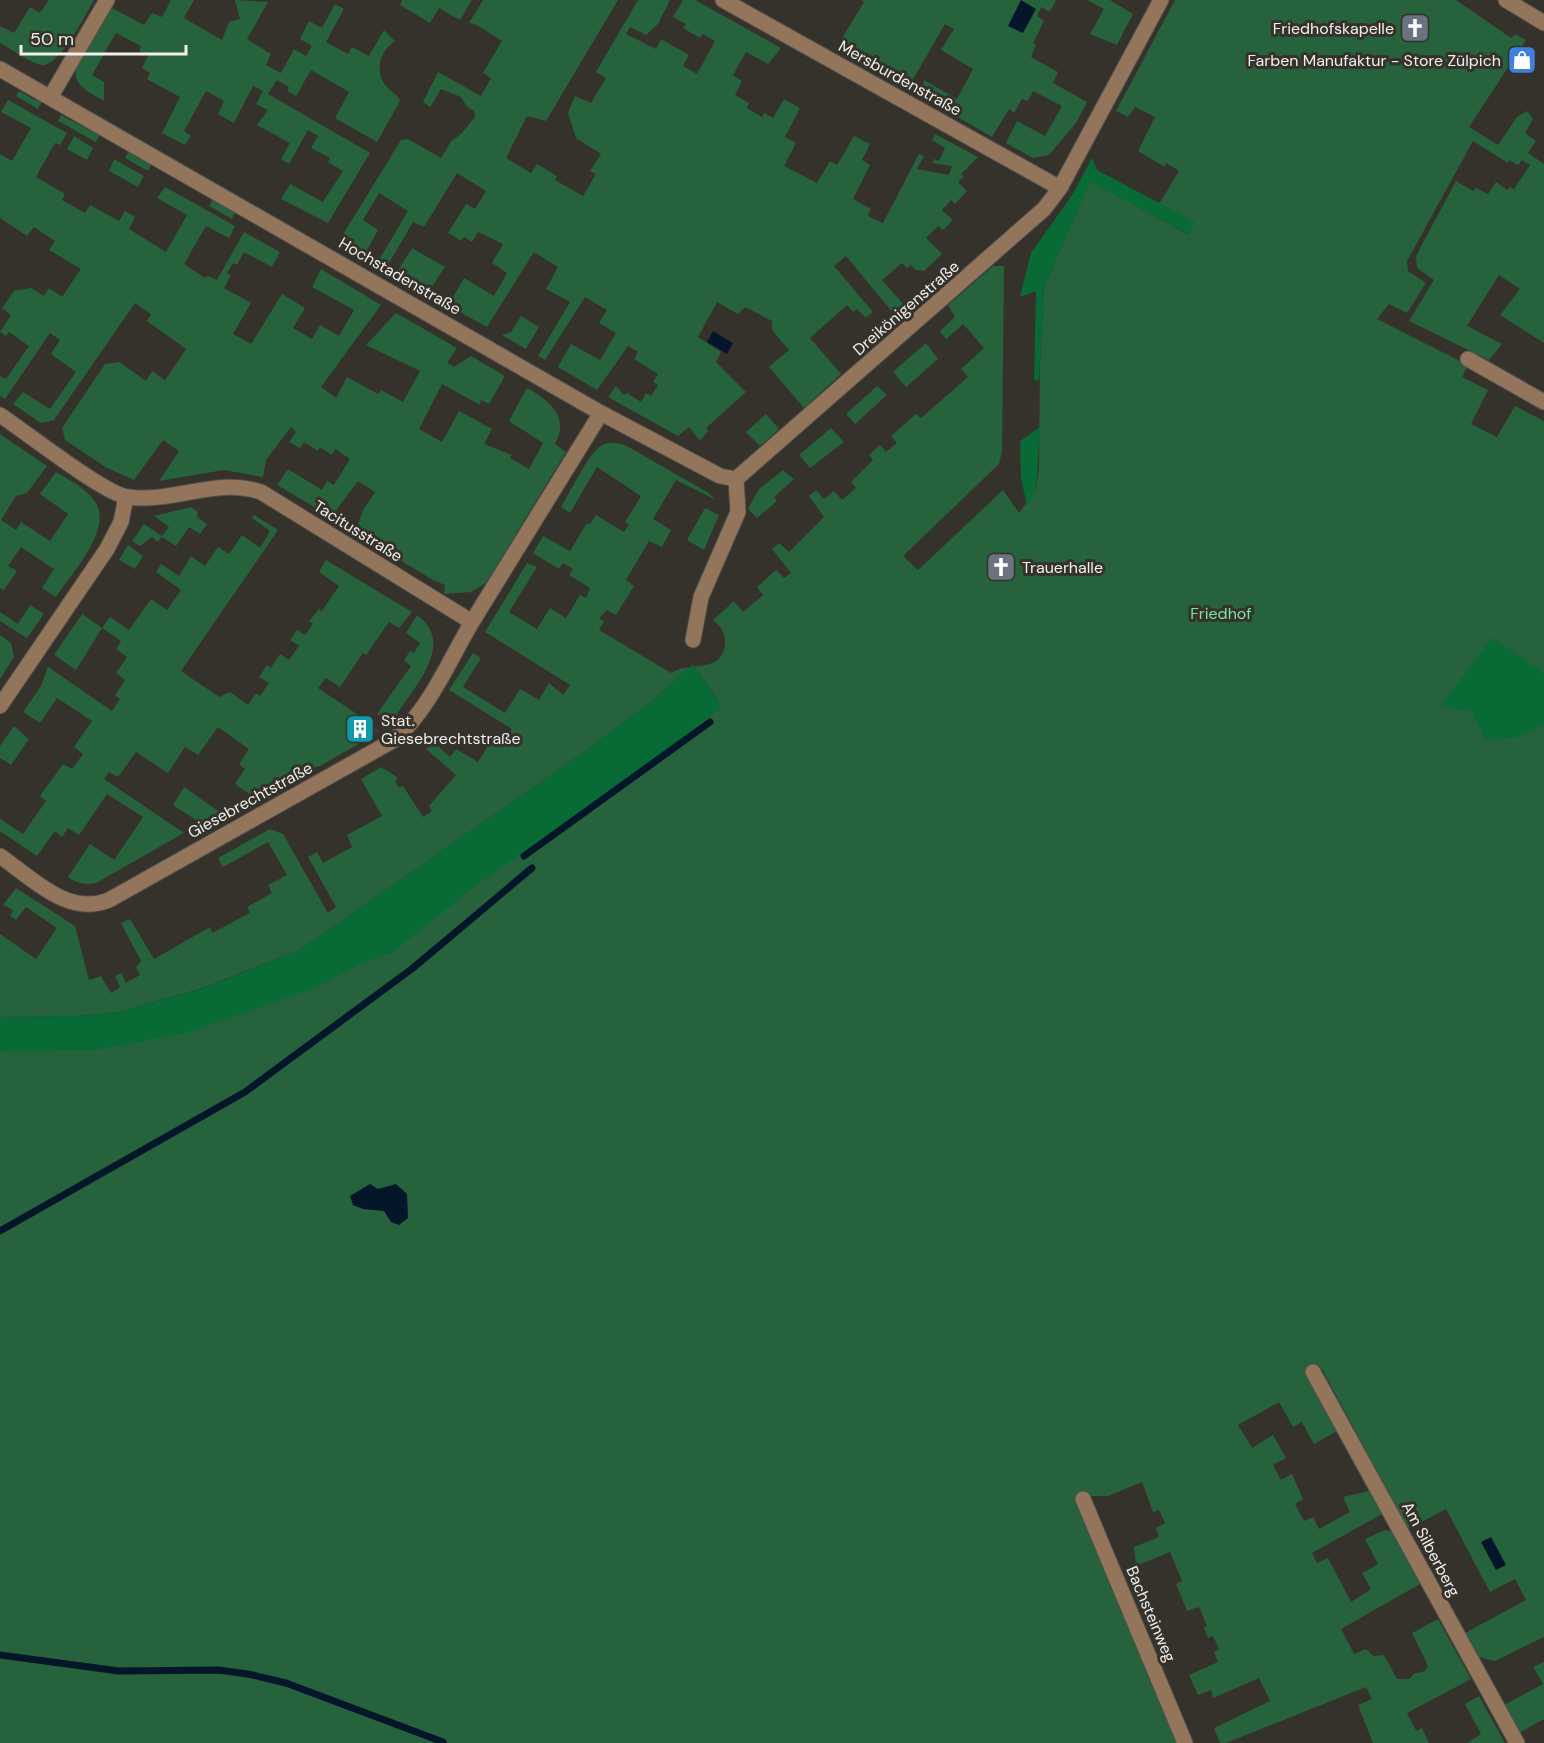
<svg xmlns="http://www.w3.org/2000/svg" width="1544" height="1743" font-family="'DM Sans',sans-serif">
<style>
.built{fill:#413b2f}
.green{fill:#26623b}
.forest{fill:#086b36}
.water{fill:#04172a}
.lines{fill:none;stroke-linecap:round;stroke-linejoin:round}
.stream{stroke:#04172a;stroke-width:7}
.minor-casing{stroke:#53504b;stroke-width:17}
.minor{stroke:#93755b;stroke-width:15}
.labels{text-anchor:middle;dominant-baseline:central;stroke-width:6;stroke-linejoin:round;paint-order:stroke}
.poi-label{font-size:16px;fill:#f1efeb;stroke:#35322c;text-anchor:end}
.street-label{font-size:16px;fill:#f1efeb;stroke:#35322c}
.park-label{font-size:16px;fill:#78e79a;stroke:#35322c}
</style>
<rect width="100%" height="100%" fill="#35322c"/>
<path class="built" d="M359 717 380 731 362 742 349 733Z"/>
<path class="green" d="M49 0H94C86 14 59 67 42 65 29 63 12 49 0 43V26L14 33 30 7 40 13Z
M171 0H194L184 18 222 40 229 22 240 19 235 0 268 2 247 39 271 54 266 65 281 73 294 49 306 56 312 46 300 39 309 21 322 28 335 4 344 9 326 42 348 54 352 47 369 56 384 30 395 41C379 52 374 72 387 87 392 93 397 93 400 101L377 142 335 118 349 92 311 70 296 96 287 91 289 87 277 80 268 94 370 153 328 223 281 199 290 184 323 202 343 171 328 162 330 158 311 148 318 136 308 130 289 164 281 159 290 143 257 125 268 110 256 104 263 91 253 86 234 123 218 114 224 101 206 91 184 131 191 136 185 145 162 133 180 97 147 79 150 73 142 68 148 56 139 51 141 46 116 33 92 75 104 82V101C95 95 79 89 76 77 73 60 102 23 112 8L144 25 152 13 162 17Z
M402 0H472L460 20 439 8 430 23 400 5Z
M483 0H618L546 121 527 116 506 158 531 173 537 164 557 176 555 180 583 196 596 174 590 171 601 154 576 138 568 113 575 96 591 103 606 78 596 72 638 0H670L658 24 646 35 630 27 626 34 656 49 661 39 689 55 683 66 697 74 715 41 703 34 700 38 683 28 686 24 673 17 683 0H695L781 48 768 64 746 52 733 75 742 81 735 95 749 103 747 108 762 117 764 113 773 118 784 99 800 108 785 137 796 143 784 166 817 183 830 161 837 165 854 136 870 144 862 160 870 165 853 199 871 209 868 216 883 223 919 154 924 156 917 169 949 175 952 166 932 163 934 159 939 161 945 148 932 140 935 134 978 157 961 174 964 177 958 182 967 191 955 204 951 200 942 210 953 220 943 230 938 226 926 238 942 254 924 271 916 270 911 265 907 268 902 263 882 280 904 305 893 313 846 256 834 266 873 312 866 318 857 309 853 312 847 305 810 338 841 374 804 408 769 367 789 350 772 330V321L745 307 738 314 717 302 698 337 721 352 716 362 746 392 706 428 708 431 700 441 689 427 678 436 608 397 616 386 624 395 627 393 641 402 646 393 651 396 658 385 653 382 658 374 634 359 638 352 628 346 597 390 558 367 571 344 600 360 616 333 599 323 607 310 585 297 545 360 538 356 570 302 546 289 558 267 534 252 487 327 451 307 452 299 464 278 494 296 507 273 492 263 503 244 478 232 472 242 464 237 461 241 448 233 466 204 475 209 486 191 457 173 424 227 413 222 385 270 376 265 408 211 379 193 363 220 378 230 363 257 346 248 342 236 401 140 408 139 441 158 452 140 460 135 475 117 474 111 467 107 461 97 441 89 430 107 423 102 438 72 481 96 491 78 483 73 502 41 477 25 469 23Z
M862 0H1056L1050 12 1041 7 1037 16 1044 21 1033 43 1036 45 1031 57 1058 72 1053 83 1087 102 1076 123 1049 155 1033 158 1006 143 1017 121 1045 136 1062 106 1033 91 1028 101 1022 99 1014 113 1009 109 992 137 920 95 924 80 957 99 973 69 941 50 954 29 945 24 908 88 836 48 864 2Z
M1087 0H1110L1133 14 1117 45 1090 34 1104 9Z
M1175 0H1456L1511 38 1515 34 1526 40 1469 127 1498 145 1517 117 1527 111 1533 119 1525 133 1536 141 1528 153 1544 164V343L1500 315 1520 289 1499 275 1467 326 1502 344 1489 360 1409 321 1434 280 1417 268 1416 256 1456 181 1473 191 1476 188 1488 194 1496 182 1507 190 1510 187 1514 189 1530 165 1522 160 1518 165 1509 160 1508 163 1473 141 1407 261 1408 271 1426 283 1407 313 1389 304 1377 319 1468 365 1462 377 1488 390 1471 424 1497 437 1515 406 1544 421V1637L1495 1661 1478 1657 1465 1633 1526 1600 1515 1579 1490 1592 1446 1509 1408 1529 1322 1369 1307 1377 1337 1431 1314 1444 1302 1422 1293 1427 1279 1402 1238 1425 1252 1448 1273 1435 1286 1458 1273 1465 1281 1480 1292 1474 1303 1499 1295 1504 1304 1521 1313 1517 1319 1529 1350 1512 1343 1497 1369 1491 1382 1514 1312 1553 1317 1563 1328 1558 1351 1602 1371 1589 1362 1573 1378 1564 1365 1539 1385 1530 1391 1531 1420 1584 1341 1629 1354 1654 1366 1649 1373 1656 1384 1655 1397 1679H1410L1413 1674 1425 1671 1428 1666 1412 1633 1438 1619 1471 1679 1407 1713 1416 1731 1422 1728 1429 1743H1373L1358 1705 1372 1699 1366 1687 1226 1743H1220L1214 1728 1270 1701 1259 1678 1213 1698 1211 1690 1198 1695 1189 1675 1218 1662 1214 1652 1219 1649 1213 1636 1208 1638 1204 1628 1207 1626 1199 1607 1187 1611 1176 1584 1182 1581 1170 1552 1136 1566 1134 1547 1159 1537 1156 1528 1165 1523 1159 1510 1153 1512 1142 1482 1108 1496H1088L1076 1502 1178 1743H0V1035L272 995 719 702 693 665 646 706 584 752 300 950 203 988 119 1012 79 1016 0 1017V934L36 959 57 928 26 907 16 920 10 916 13 910 3 905 16 888 75 926 89 980 101 976 111 993 120 987 115 976 121 973 126 983 140 975 136 967 141 961 121 923 130 919 154 959 210 927 212 933 250 913 247 907 272 893 268 885 287 875 268 842 223 867 218 858 270 829 283 834 328 913 336 907 308 857 317 852 323 863 352 847 347 835 382 816 361 779 381 767 397 777 398 779 395 781 399 788 403 786 423 817 432 811 429 806 456 775 426 749 434 742 450 757 456 749 478 762 496 733 506 737 512 729 449 690 473 653 481 658 463 687 505 713 520 689 539 700 549 683 563 695 570 685 485 632 527 563 537 567 509 612 537 629 550 608 566 618 580 595 586 598 590 588 569 575 573 569 563 563 559 569 533 553 543 536 570 551 587 523 590 524 596 515 624 532 629 524 625 522 641 496 597 467 570 513 561 507C571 491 587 455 602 445 609 441 618 443 625 445L707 492 716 500 676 480 653 519 671 530 662 547 649 541 626 580 634 586 616 615 607 610 599 618 604 622 599 630 671 673C689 661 721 674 725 645 726 634 721 626 713 620L734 601 743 612 763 595 757 587 776 570 784 578 791 573 772 549 779 543 789 552 824 517 809 496 816 490 824 499 834 491 842 500 856 488 851 482 873 460 869 455 880 445 886 452 897 443 891 436 916 414 921 418 968 377 961 369 984 348 963 324 946 339 940 331 955 317 948 305 993 266H1004L1002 452 999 464 903 556 918 570 1003 490 1019 513 1036 490 1039 468 1040 363 1044 287 1090 181 1188 234 1194 223 1159 204 1179 171 1166 163 1165 167 1138 151 1155 117 1135 107 1128 117 1116 111Z
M19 91 35 100 38 94 44 97 38 109 16 96Z
M8 100 67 133 60 145 55 143 36 177 65 194 62 200 85 213 90 205 119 221 125 211 135 217 129 229 166 252 187 215 157 198 165 187 235 226 229 238 206 226 184 264 205 278 208 276 217 280 244 232 280 252 272 267 244 252 237 265 233 263 227 273 231 275 224 288 251 303 233 334 251 344 282 294 305 308 293 328 312 339 320 325 339 336 354 310 312 287 321 269 381 305 321 387 336 398 347 377 378 394 381 390 403 402 420 371 366 345 396 313 457 348 447 363 454 367 471 356 505 376 489 404 481 400 480 405 442 384 419 429 442 442 459 411 492 429 484 444 512 455 510 458 529 469 543 443 509 421 527 388C550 401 570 417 555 444L566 452 486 583 471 592 444 594 445 585 433 580 355 533 363 510 375 492 358 481 331 517 277 485 288 469 322 490 327 481 334 485 350 459 335 449 332 455 320 447 318 451 304 442 300 448 289 442 296 432 291 427 266 460 263 477 224 470 159 481 179 451 163 440 134 480 107 468 65 440 62 428 105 364 119 362 146 381 152 371 165 380 186 349 147 321 151 314 135 303 54 420 41 423 13 404 23 392 50 409 76 372 51 354 60 340 50 333 5 399 0 396V376L6 379 29 346 9 332 6 336 0 332 11 315 2 308 14 291 31 288 44 296 49 288 62 297 81 269 49 250 55 241 34 227 27 236 0 218V154L12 161 31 128 1 112Z
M61 115 93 132 97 127 102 130 96 142 58 121Z
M74 136 93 148 87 160 67 149Z
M132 146 137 149 135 155 151 165 148 171 125 158Z
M114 159 144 176 138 187 109 171Z
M215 194 221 197 218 203 235 213 232 219 209 206Z
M412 248 445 267 427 294 395 275Z
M521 316 539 327 526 349 502 335 511 332Z
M926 343 938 359 906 387 893 372Z
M877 386 887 395 855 424 846 414Z
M766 414 779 429 760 446 746 432Z
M831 428 844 442 810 468 799 455Z
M0 434 47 466 27 493 16 496 1 520 16 530 21 522 50 541 68 514 40 494 56 472C69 480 88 489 96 503 112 531 71 574 56 597L42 588 54 569 21 547 8 566 17 571 4 590 0 588Z
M783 470 794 479 774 497 777 501 757 518 748 509 759 489Z
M191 507 198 512 197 517 207 524 200 534 189 527 176 546 162 537 158 542 152 537 140 546 132 541 144 524 162 536 169 527 154 516Z
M705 508 719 515 704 550 687 540Z
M254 515 278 530 181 671 219 697 230 692 248 705 256 693 260 696 269 683 259 677 267 665 271 668 280 654 289 660 299 646 290 640 297 630 305 635 313 624 309 621 319 609 322 611 339 586 319 572 326 560 412 612 399 628 389 622 366 655 363 653 340 687 326 678 318 688 360 716 349 733 362 742 320 766 295 772 252 796 235 784 245 769 239 764 249 749 218 727 198 755 185 747 168 773 136 752 118 777 109 772 104 779 184 833 96 883C85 885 78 884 68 877L90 844 114 860 143 817 107 794 79 835 68 828 62 837 55 831 37 856 0 831V819L23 834 46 801 40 796 63 764 72 769 83 754 74 747 92 721 57 698 40 723 23 712 41 686 48 667 112 711 120 699 115 695 125 680 116 673 127 657 116 649 121 641 102 628 76 670 54 655 82 614 102 628 110 617 129 630 151 599 167 610 181 590 156 572 161 564 179 576 191 556 205 566 218 547 229 554 242 535 260 548 270 531 252 518Z
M128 545 143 556 135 569 119 560Z
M30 605 44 614 27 638 0 621V612L18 624Z
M417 615C456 643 415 686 397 714L393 719 384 720 377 714 411 666 404 660 410 651 414 653 420 643 406 633Z
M0 635 11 643 14 657 0 679Z
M14 726 29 739 11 765 0 758V746Z
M184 787 221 813 202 824 173 805Z
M1544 1662V1719L1519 1733 1504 1705 1543 1684 1533 1667Z
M1479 1696 1505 1743H1467L1481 1734 1465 1704Z"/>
<path class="forest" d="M1092 158 1097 170 1195 222 1189 234 1090 182 1044 287 1039 380H1034L1036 291 1020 297 1031 253 1072 195Z
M1040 427 1036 490 1027 505 1021 479 1020 441Z
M1492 637 1544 673V725L1518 737 1486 740 1471 711 1441 706Z
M693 665 722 707 634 774 474 887 393 952 358 965 315 988 190 1032 96 1050 0 1052V1017L79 1016 119 1012 204 988 300 950 584 752 646 706Z"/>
<path class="water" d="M1021 0 1036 9 1023 33 1008 26Z
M713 331 733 343 727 354 707 342Z
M370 1184 378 1189 396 1184 407 1194 408 1218 399 1225 391 1222 384 1211 363 1209 353 1205 350 1196Z
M1491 1537 1506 1565 1496 1570 1481 1542Z"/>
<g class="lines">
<path class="stream" d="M524 856 710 722
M0 1231 245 1092 413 968 532 868
M0 1655 119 1671 218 1670 248 1674 286 1683 443 1742"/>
<g class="minor-casing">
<path id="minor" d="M723 0 1060 188
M1506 0 1544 23
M0 69 601 413 720 476 736 479
M51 96 107 0
M1468 359 1544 402
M0 415C26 432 104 494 128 497 174 503 216 477 261 492L472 622 601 413
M693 640 701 597 738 512 736 479 1044 209 1060 188 1161 0
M0 706 107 549 121 522 126 497
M0 856C32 878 68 917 109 900L394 740C429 710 449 661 472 622
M1313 1372 1517 1743
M1083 1499 1185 1743"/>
</g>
<use href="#minor" class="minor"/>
</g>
<defs>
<g id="church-square" transform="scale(1.5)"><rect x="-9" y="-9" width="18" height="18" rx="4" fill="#6b7280" stroke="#35322c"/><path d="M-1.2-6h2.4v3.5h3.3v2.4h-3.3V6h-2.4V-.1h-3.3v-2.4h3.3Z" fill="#fff"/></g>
<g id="shop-square" transform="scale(1.5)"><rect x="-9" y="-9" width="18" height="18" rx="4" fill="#3f7fe0" stroke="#35322c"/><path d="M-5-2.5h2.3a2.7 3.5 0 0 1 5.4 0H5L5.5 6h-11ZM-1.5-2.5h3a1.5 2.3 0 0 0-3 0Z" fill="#fff"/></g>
<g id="building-square" transform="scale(1.5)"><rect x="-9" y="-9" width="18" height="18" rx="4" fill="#0f9aa8" stroke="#35322c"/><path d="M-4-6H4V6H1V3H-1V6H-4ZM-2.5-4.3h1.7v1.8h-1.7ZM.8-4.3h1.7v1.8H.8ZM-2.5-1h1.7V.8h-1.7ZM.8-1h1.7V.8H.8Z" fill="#fff"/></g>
</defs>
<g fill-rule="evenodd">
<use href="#church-square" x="1415" y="28"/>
<use href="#shop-square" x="1522" y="60"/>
<use href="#church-square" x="1001" y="567"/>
<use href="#building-square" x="360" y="729"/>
</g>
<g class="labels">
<g class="poi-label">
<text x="1394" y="28">Friedhofskapelle</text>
<text x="1501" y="60">Farben Manufaktur - Store Zülpich</text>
<text x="1022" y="567" text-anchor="start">Trauerhalle</text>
<text x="381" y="720" text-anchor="start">Stat.<tspan x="381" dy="18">Giesebrechtstraße</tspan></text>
</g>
<g class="street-label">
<text transform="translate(900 78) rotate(29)">Mersburdenstraße</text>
<text transform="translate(400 276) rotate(30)">Hochstadenstraße</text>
<text transform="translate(906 308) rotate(-41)">Dreikönigenstraße</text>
<text transform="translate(358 531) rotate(32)">Tacitusstraße</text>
<text transform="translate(250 800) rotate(-29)">Giesebrechtstraße</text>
<text transform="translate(1431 1549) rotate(62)">Am Silberberg</text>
<text transform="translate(1151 1614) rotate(67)">Bachsteinweg</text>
</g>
<g class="park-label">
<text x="1221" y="613">Friedhof</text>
</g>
</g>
<path d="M21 45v9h165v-9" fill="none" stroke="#f1efeb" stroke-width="3"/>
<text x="30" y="45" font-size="18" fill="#f1efeb" stroke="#35322c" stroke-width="4.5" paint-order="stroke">50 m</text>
</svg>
